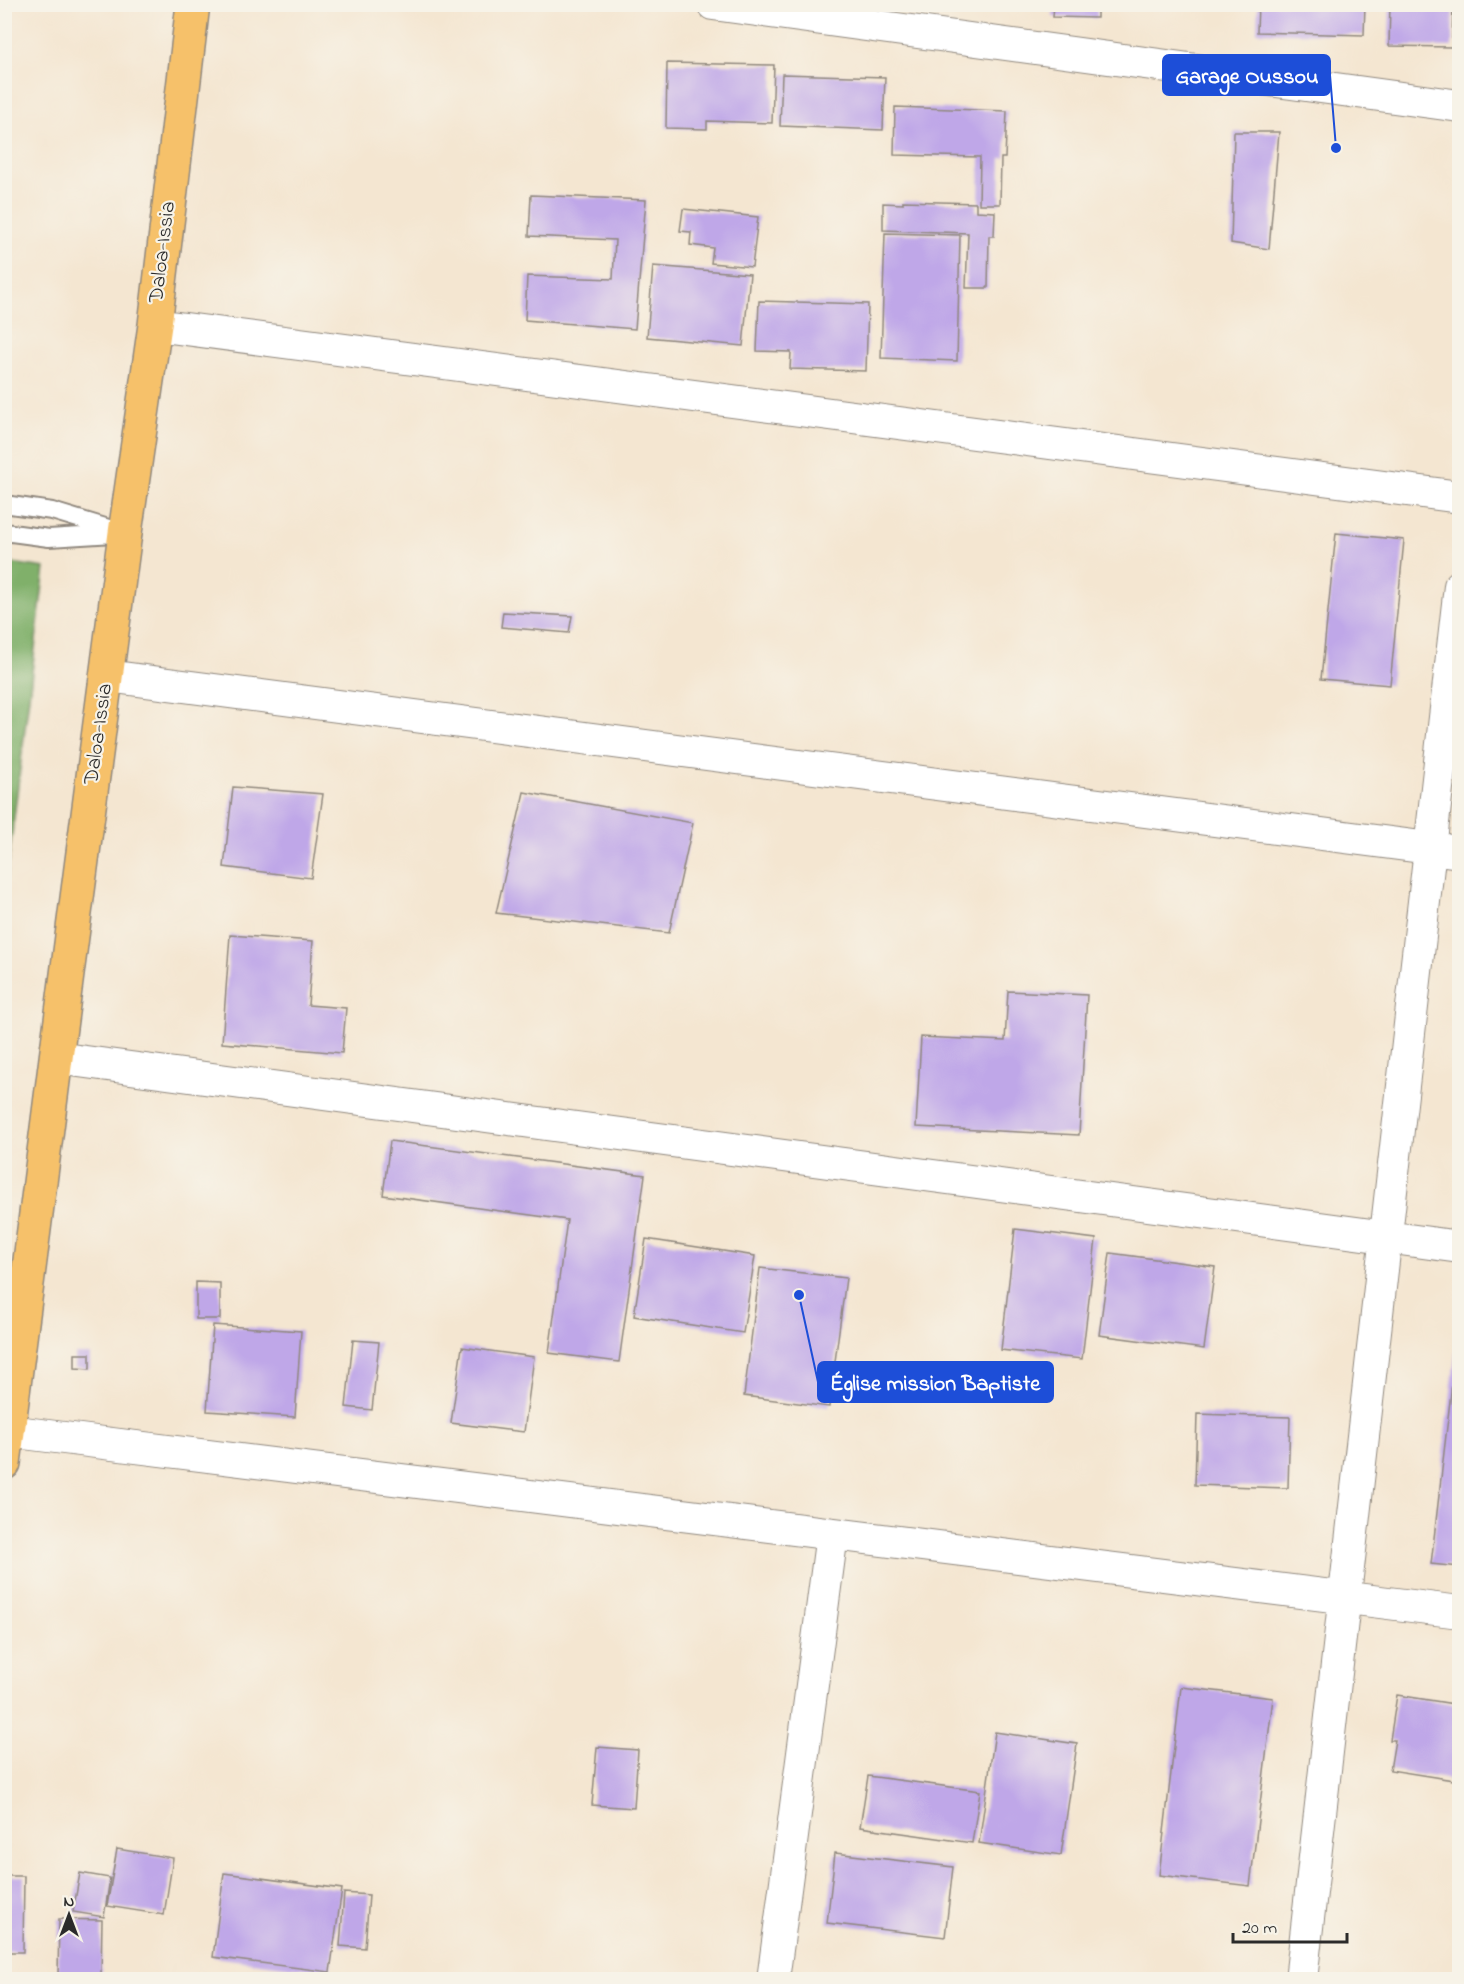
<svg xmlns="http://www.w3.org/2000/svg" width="1464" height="1984" font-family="'Indie Flower',sans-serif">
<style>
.forest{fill:#80b06a;stroke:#566e4a;stroke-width:1.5}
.building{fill:#bfa7e8}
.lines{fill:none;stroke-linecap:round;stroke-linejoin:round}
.service-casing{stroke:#90887e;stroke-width:20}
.minor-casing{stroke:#90887e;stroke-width:34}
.primary-casing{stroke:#90887e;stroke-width:36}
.service{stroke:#fff;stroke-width:16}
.minor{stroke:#fff;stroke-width:32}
.primary{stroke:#f6c16b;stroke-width:33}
.labels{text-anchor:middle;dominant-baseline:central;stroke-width:4.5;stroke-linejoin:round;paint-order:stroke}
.street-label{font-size:21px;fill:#2b2b2b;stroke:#f7f3e8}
.leader{fill:none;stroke:#1d4ed8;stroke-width:2}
.callout-dot{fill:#1d4ed8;stroke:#f7f3e8;stroke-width:2}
.callout{fill:#1d4ed8;stroke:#1d4ed8;stroke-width:2}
.callout-label{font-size:22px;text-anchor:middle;font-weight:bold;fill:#fff}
</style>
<rect width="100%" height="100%" fill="#f7f3e8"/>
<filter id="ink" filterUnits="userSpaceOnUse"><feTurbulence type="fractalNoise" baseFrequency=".0167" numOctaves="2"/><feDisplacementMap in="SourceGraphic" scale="12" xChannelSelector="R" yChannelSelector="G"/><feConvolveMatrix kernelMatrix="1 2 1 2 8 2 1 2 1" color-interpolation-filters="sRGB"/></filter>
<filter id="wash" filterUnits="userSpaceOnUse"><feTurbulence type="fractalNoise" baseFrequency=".008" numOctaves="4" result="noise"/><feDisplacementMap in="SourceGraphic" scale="24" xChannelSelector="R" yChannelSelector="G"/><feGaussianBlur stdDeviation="1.35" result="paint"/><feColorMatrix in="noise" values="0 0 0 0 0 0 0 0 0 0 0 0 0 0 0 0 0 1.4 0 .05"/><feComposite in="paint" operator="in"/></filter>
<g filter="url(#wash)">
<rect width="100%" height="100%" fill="#f4e6d1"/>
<path class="forest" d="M5 562 45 568 5 890 4 562Z"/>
<g id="blocks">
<path class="building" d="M1054 4H1097V18L1053 17Z
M1258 4H1365L1364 35 1257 32Z
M1390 4H1453L1452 47 1389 46Z
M667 63 774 65 772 123 707 121V129L666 128Z
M782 74 885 77 883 130 780 126Z
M895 107 1007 111 1005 158H1001L1000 204H979L980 157 894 155Z
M1234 132H1279L1269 249 1231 243Z
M531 195 646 200 635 329 525 320 527 276 613 279 615 240 529 236Z
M903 201 976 203V211L995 212 994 236H989L988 288H966L968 233 883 230V203L903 204Z
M683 209 758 217 752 267 711 263 713 248 690 245 691 232 680 231Z
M885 233 960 235 957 361 881 358Z
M653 266 750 274 743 346 647 337Z
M759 301 868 304 866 371 790 369 791 352 757 351Z
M1336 533 1404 540 1390 685 1321 679Z
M503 612 572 616 569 633 501 627Z
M233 787 323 794 311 878 224 867Z
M524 792 693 823 669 933 496 913Z
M230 935 313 941 308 1005 346 1008 342 1053 222 1043Z
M1008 991 1087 995 1079 1135 916 1127 921 1037 1005 1041Z
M390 1141 645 1175 619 1362 549 1353 567 1220 383 1195Z
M1015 1229 1096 1239 1082 1359 1001 1350Z
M646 1239 755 1256 743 1333 634 1316Z
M1110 1253 1215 1267 1204 1349 1099 1335Z
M760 1268 846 1278 829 1407 744 1396Z
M196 1282 220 1283V1319H196Z
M213 1325 301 1331 295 1417 207 1411Z
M1458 1332H1460V1567L1431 1564Z
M353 1340 379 1342 372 1410 346 1407Z
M462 1347 534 1357 524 1432 451 1423Z
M75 1354H90V1369L75 1368Z
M1197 1414 1290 1417 1288 1488 1195 1485Z
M1181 1687 1273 1698 1250 1886 1159 1875Z
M1397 1695 1460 1705V1781L1390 1770 1395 1740H1390Z
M995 1732 1077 1744 1061 1855 979 1843Z
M597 1747 638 1750 634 1808 592 1805Z
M868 1776 980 1791 972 1843 860 1827Z
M117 1849 173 1858 164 1915 107 1906Z
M835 1853 953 1867 945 1937 827 1923Z
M80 1873 110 1878 104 1917 73 1912Z
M224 1873 342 1889 330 1972 213 1957Z
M4 1876H24L23 1952H4Z
M344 1893 369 1895 365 1948 340 1946Z
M59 1919 102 1920 101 1976H58Z"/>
</g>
</g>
<g filter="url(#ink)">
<use href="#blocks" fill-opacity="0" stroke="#90887e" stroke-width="1.5"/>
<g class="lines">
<g class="service-casing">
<path id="service" d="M4 504 52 511 125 533
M4 532 49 538 114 534"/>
</g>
<g class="minor-casing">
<path id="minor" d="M713 4 1460 106
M155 325 1460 497
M107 676 1460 852
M56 1058 1460 1247
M8 1431 1460 1612
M773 1980 832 1534
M1301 1980 1460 586"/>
</g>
<g class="primary-casing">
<path id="primary" d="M4 1463 56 1058 125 533 155 325 193 4"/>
</g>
<use href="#service" class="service"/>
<use href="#minor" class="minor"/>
<use href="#primary" class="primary"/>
</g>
</g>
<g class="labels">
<g class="street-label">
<text transform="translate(163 252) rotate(-83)">Daloa-Issia</text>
<text transform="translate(99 734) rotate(-82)">Daloa-Issia</text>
</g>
</g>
<path class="leader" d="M1336 148L1330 75M799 1295L818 1382"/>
<g class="callout-dot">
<circle cx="1336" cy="148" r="6"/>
<circle cx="799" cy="1295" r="6"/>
</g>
<g class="callout">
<rect x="1163" y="55" width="167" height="40" rx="6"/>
<rect x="818" y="1362" width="235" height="40" rx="6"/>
</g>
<g class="callout-label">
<text x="1247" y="83">Garage Oussou</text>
<text x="935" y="1390">Église mission Baptiste</text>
</g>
<rect width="1464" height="1984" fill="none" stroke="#f7f3e8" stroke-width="24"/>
<g transform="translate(69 1915)" stroke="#f7f3e8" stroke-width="4.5" paint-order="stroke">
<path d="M0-4.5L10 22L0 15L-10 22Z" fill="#2b2b2b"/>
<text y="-9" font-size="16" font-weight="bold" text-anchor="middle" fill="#2b2b2b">N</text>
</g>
<path d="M1233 1933v9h114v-9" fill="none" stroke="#2b2b2b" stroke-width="3"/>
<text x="1242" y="1933" font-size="18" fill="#2b2b2b" stroke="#f7f3e8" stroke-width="4.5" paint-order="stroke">20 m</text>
</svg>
